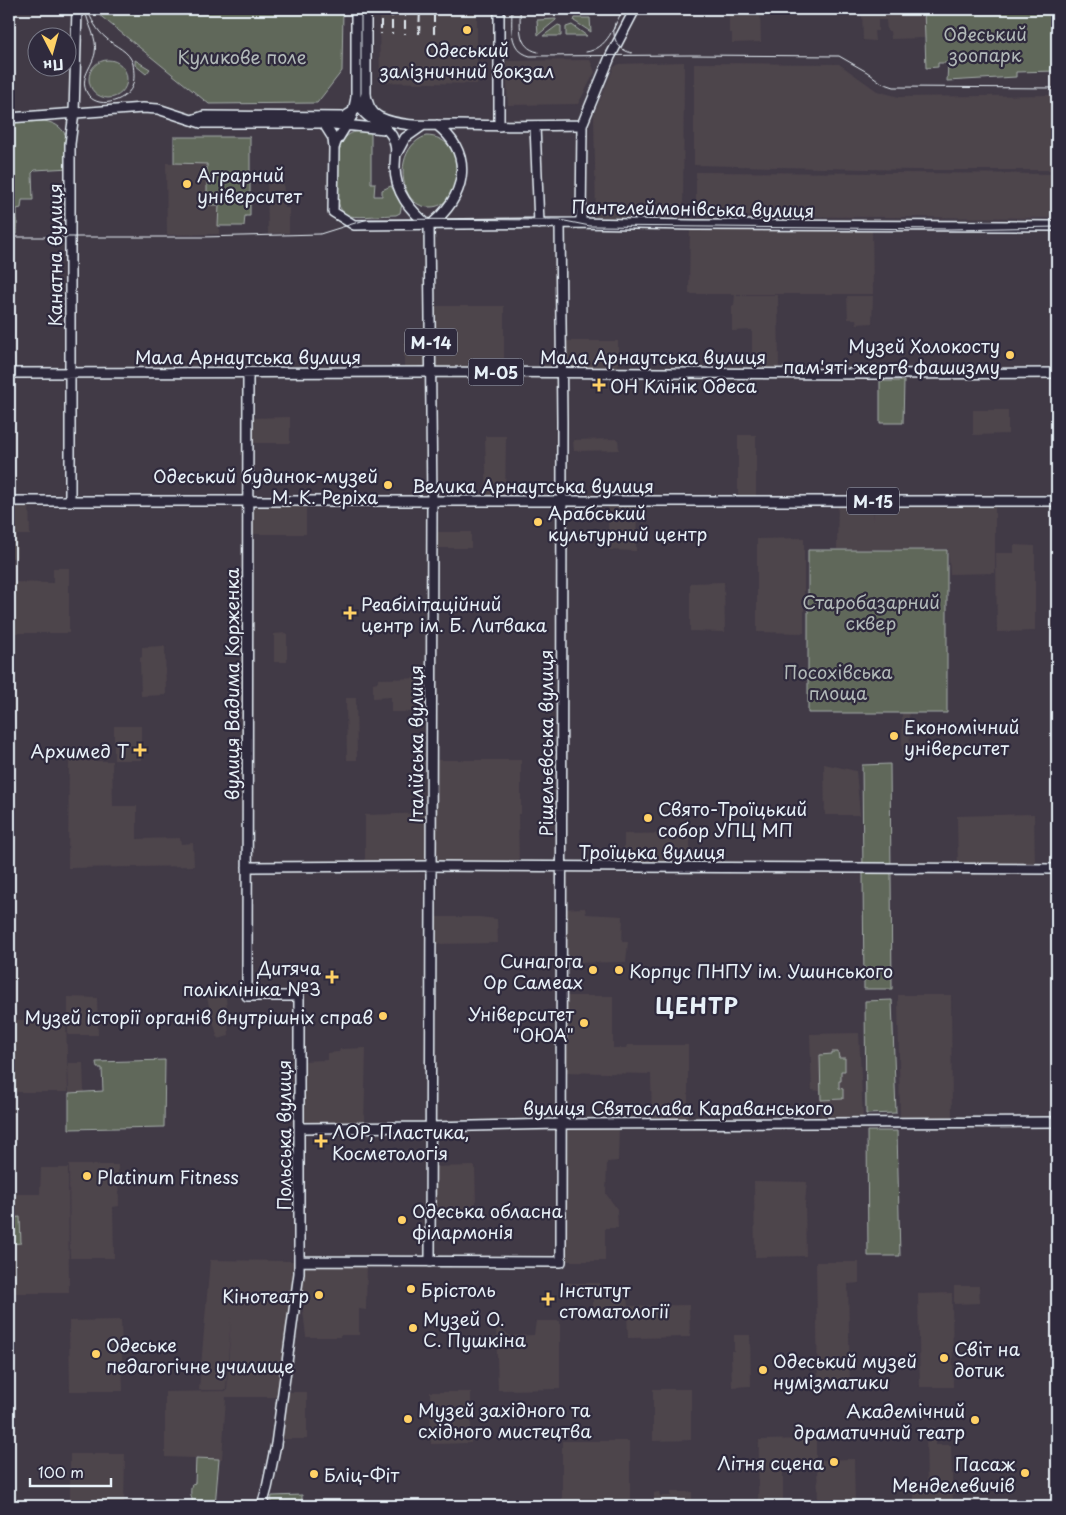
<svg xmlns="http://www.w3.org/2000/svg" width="1066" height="1515" font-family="'Playpen Sans',sans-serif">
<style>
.built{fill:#4e454c}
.green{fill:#60675a;stroke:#a4aca9}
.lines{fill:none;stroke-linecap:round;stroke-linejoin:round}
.secondary-casing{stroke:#e8f1f8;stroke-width:12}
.primary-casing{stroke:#e8f1f8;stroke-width:12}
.secondary{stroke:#2f2a3d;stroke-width:9}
.primary{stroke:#2f2a3d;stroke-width:9}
.tram{stroke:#e8f1f8;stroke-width:1}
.rail{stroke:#e8f1f8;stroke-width:2;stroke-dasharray:8 4;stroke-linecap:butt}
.poi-dot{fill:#ffd166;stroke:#2f2a3d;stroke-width:2}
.labels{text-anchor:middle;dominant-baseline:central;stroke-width:4.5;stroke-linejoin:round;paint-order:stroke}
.shield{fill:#2f2a3d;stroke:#b0b5c0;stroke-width:1}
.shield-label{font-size:16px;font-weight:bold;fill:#e8f1f8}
.park-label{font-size:18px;fill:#b2bab9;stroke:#2f2a3d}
.poi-label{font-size:18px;fill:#e8f1f8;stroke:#2f2a3d;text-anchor:start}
.street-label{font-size:18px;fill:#e8f1f8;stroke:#2f2a3d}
.district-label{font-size:22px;font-weight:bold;letter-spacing:1px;fill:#e8f1f8;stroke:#2f2a3d}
</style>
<rect width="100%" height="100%" fill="#413a46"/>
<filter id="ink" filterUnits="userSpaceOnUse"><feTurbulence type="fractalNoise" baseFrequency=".02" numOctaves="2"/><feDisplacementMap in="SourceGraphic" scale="10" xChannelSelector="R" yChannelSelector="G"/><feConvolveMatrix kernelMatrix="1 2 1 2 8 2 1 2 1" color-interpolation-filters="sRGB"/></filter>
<g filter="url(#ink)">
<path class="built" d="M379 9H477V84L380 82Z
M729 9H760L761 42 732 43V33H729Z
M862 9H924L925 38 891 39 890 31H887L886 20H878V31H874L875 41 863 40Z
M590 60 595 72 578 104 508 105 506 61Z
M684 62 683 217H596L594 114 614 67 619 64Z
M694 63 839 64 877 91 899 97 1057 95V170H913L694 165Z
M166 163 207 164V204L219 205V234L167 235Z
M696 172 1057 174V218L696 216Z
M267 179H283L285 208H289V233L268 234Z
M690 226 872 227 873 294H689Z
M735 295H778L779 372H752V330L732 331V306L734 305Z
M847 296H873L872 323 857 324 856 319H848Z
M431 306H504V371L432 370Z
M562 341H618V371H563Z
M404 343H430V371H404Z
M973 410H1008V434L973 435Z
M290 417V443H248V418Z
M738 435H756V500L738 501Z
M485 436H506L505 501H487Z
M618 439 619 450 574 451 573 440Z
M246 501H306V534H246Z
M995 501V573L950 574 948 549H837L838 502H873L874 521V502Z
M9 502H29L30 535H17V558H9Z
M608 503H637L636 551 608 550Z
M432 532H471V548H433Z
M804 538V633L757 632V539Z
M1014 545 1035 546V631L997 632 996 553H1014Z
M53 568H69V633H9V582L53 583Z
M724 582 725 632 690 631V583Z
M287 633V662H274V634Z
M165 646 166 695 141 696 140 658 142 657V647Z
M431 678 430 712H391V697L373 698V683L378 682V679Z
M346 698H356L357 760H347Z
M902 713H909L910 756H902Z
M114 726H141V760H114Z
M432 760H521V814H518L519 866H432Z
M69 761H112L113 806H137V839L180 838 181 844 193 843 194 866 68 868Z
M824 764 856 771 860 815H825Z
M431 813 430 864 365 866V815Z
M1034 814 1035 868 958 869 957 816Z
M690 833V867H624V834Z
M585 908 586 914 623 916 622 942H628L626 962 560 963 559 909Z
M432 917H479L497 919 498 943 432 944Z
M9 967V1020H66L68 1092H10L9 1045Z
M898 995H951L952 1121 900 1122Z
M561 996H613V1048H626L627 1045H688V1123H652L651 1074 561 1072Z
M68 997 97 998 98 1035H68Z
M226 997 229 1036 218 1039 207 998Z
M859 1033 863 1121 821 1122 820 1091 812 1090 810 1034Z
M366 1048 364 1127H300V1061L327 1060V1053L339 1052 340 1049Z
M68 1063H83L84 1092 69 1093Z
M560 1124 619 1125 618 1161 607 1162 606 1194 617 1209 618 1228H605V1261H562Z
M69 1165H118L119 1206 113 1207 114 1258H70Z
M475 1166 476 1205H482V1215H431V1167Z
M41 1168H68L69 1293H9V1194H40Z
M754 1181 807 1182 805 1203 806 1256 755 1257Z
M210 1260 367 1262 366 1310 359 1309V1335H340V1337H306L299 1274 282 1397H226L222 1459 165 1457V1392L227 1391 231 1315 226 1390H199Z
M816 1262H859V1283L848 1284 850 1386H818Z
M562 1283H600V1298H627L628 1306 689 1305 690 1337 628 1338 627 1310H593V1292L562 1293Z
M954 1286H979L980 1303 954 1304Z
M952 1293 953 1387H920L918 1294Z
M121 1320 123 1391H70L69 1321Z
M536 1321H560V1389L498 1390 496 1324 510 1336 534 1335Z
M734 1335H750L751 1386 732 1387 731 1351H734Z
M653 1389H691V1440L653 1441Z
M284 1392H307V1439H283Z
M430 1392H471V1443L431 1444Z
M926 1427H935V1445H951L953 1506H914V1490H927Z
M816 1439V1466L783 1467V1506H758L759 1440Z
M562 1441H629V1447H630V1506H562Z
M70 1454H125L124 1506H70Z
M854 1459 855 1506H818L817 1460Z
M659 1492 660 1496H671V1492H692V1506H654V1493Z"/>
<path class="green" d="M92 9H343L342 71 317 103 209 104Z
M924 9H1057V71L1016 72V77L947 81 948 63H938V67L926 68Z
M575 18H590L591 32 574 21Z
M556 19V20L538 35 537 20Z
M558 25 561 26V36H543Z
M572 25 587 36H566V27Z
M89 79a19 19 0 1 1 38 0a19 19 0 1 1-38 0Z
M135 60 150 69 146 74 135 65Z
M44 121C70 125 70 146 70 168L35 170 32 173 33 200H22L21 208 17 209V234H9V123Z
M371 130V183H375L374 196H382V190L391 186 402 204 400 213 396 215C384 215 361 218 350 216 330 212 337 167 337 152 345 133 351 131 371 130Z
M426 136C470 136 464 208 430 207 422 207 415 204 410 197 397 177 402 144 426 136Z
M174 137H250V216H245L244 226H218L219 205H207V164L174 163Z
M880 381H904L903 423H880Z
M808 550H947V713H808Z
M890 764 892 989H864L862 765Z
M892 1000 896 1113 866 1114 865 1001Z
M832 1052H838L839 1058H845V1071H841V1081H839V1088L843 1089V1099L821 1100 820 1055 832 1054Z
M165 1060 164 1127 69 1129V1093L103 1091 102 1068H97L96 1062Z
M867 1131H897L900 1256H868Z
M20 1217 21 1243 9 1244V1218Z
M196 1458 219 1459 215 1506H194C192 1498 189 1494 192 1484L195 1483Z
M302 1495V1506H270L272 1496Z"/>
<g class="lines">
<g class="secondary-casing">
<path id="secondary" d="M499 9V126
M356 98 352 116 336 142 334 148 333 212 354 225 576 223 694 225 1057 226
M9 118 143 108 158 109 201 123H323L385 129
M321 119 333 138 334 148
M192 120 204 116 344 117 360 107 366 95
M535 126 539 224
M581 223 582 125
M248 372 247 996H299V1273L276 1444 267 1488 262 1506
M9 373 431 372
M9 501H432L430 1262
M70 501V144L74 113 77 9
M247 867 424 866 1057 869
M300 1128 430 1127 560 1124 1057 1122
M299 1261 561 1262 562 421 560 224"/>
</g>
<g class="primary-casing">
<path id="primary" d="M356 9V98C364 123 382 119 392 136 398 147 395 156 395 167 395 193 410 210 429 226
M366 9V95C368 104 370 112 379 117 402 128 431 125 455 125 498 126 540 126 582 125L610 57 635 9
M397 153 405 138 422 126
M429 226 432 501H1057
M429 226C465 198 476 156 437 125
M431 372 873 374 1057 373"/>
</g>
<use href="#secondary" class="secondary"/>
<use href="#primary" class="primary"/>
<path class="tram" d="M85 9C87 24 98 38 95 53 92 68 79 77 87 93 96 110 125 102 132 87 135 80 134 71 133 64 129 50 115 47 106 38 97 31 91 19 87 9
M512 9C512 27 508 50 530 56L690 55 839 56 867 72 882 83 894 87 1057 88
M520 9C521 26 516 47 538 52
M615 23C611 37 617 50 632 53
M586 52C608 49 614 26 623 9
M9 237H203L320 234 368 219 560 220 590 226 950 229 1057 227"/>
<path class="rail" d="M381 9V34
M392 9V34
M405 9V34
M419 34 420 9
M434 34V9"/>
</g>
</g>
<g class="poi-dot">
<circle cx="467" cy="30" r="5"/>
<circle cx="187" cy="184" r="5"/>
<circle cx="1010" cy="355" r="5"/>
<path d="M596.5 377.5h5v5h5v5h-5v5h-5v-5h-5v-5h5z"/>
<circle cx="388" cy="485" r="5"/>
<circle cx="538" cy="522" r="5"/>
<path d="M347.5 605.5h5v5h5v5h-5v5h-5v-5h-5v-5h5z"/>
<circle cx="894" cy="736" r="5"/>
<path d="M137.5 742.5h5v5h5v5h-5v5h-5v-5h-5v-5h5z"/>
<circle cx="648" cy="818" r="5"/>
<circle cx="593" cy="970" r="5"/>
<circle cx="619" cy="970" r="5"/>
<path d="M329.5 969.5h5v5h5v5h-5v5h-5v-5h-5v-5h5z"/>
<circle cx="383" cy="1016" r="5"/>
<circle cx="584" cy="1023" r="5"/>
<path d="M318.5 1133.5h5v5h5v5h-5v5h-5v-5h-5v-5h5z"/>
<circle cx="87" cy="1176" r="5"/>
<circle cx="402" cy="1220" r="5"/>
<circle cx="411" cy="1289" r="5"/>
<circle cx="319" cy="1295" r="5"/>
<path d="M545.5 1291.5h5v5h5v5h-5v5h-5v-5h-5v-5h5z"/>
<circle cx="413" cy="1328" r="5"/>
<circle cx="96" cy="1354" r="5"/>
<circle cx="944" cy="1358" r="5"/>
<circle cx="763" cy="1370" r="5"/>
<circle cx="408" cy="1419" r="5"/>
<circle cx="975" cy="1420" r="5"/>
<circle cx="834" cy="1462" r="5"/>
<circle cx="1025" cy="1473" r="5"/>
<circle cx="314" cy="1474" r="5"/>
</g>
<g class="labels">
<g class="shield">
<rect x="405" y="328.5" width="52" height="27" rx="4"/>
<rect x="468.5" y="358.5" width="55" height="27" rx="4"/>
<rect x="847" y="487.5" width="52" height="27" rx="4"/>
</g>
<g class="shield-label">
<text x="431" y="342">М-14</text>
<text x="496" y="372">М-05</text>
<text x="873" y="501">М-15</text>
</g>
<g class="park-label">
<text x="985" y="33">Одеський<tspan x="985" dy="21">зоопарк</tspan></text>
<text x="242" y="56">Куликове поле</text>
<text x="871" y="601">Старобазарний<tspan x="871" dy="21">сквер</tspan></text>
<text x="838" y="671">Посохівська<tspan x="838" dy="21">площа</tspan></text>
</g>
<g class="poi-label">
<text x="467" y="49" text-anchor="middle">Одеський<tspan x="467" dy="21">залізничний вокзал</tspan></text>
<text x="197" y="174">Аграрний<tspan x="197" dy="21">університет</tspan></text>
<text x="1000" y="345" text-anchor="end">Музей Холокосту<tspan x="1000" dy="21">пам'яті жертв фашизму</tspan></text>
<text x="610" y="385">ОН Клінік Одеса</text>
<text x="378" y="475" text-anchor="end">Одеський будинок-музей<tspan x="378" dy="21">М. К. Реріха</tspan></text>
<text x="548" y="512">Арабський<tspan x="548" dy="21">культурний центр</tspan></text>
<text x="361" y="603">Реабілітаційний<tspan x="361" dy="21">центр ім. Б. Литвака</tspan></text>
<text x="904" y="726">Економічний<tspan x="904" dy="21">університет</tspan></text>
<text x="129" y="750" text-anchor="end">Архимед Т</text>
<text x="658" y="808">Свято-Троїцький<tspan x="658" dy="21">собор УПЦ МП</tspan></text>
<text x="583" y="960" text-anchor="end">Синагога<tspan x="583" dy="21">Ор Самеах</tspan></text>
<text x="321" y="967" text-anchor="end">Дитяча<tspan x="321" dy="21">поліклініка №3</tspan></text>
<text x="629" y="970">Корпус ПНПУ ім. Ушинського</text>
<text x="574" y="1013" text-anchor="end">Університет<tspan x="574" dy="21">"ОЮА"</tspan></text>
<text x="373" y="1016" text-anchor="end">Музей історії органів внутрішніх справ</text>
<text x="332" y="1131">ЛОР, Пластика,<tspan x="332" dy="21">Косметологія</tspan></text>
<text x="97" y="1176">Platinum Fitness</text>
<text x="412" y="1210">Одеська обласна<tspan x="412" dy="21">філармонія</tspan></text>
<text x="421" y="1289">Брістоль</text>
<text x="559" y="1289">Інститут<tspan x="559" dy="21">стоматології</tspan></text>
<text x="309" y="1295" text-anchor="end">Кінотеатр</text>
<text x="423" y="1318">Музей О.<tspan x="423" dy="21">С. Пушкіна</tspan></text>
<text x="106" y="1344">Одеське<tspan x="106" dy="21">педагогічне училище</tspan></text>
<text x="954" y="1348">Світ на<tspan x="954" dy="21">дотик</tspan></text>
<text x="773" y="1360">Одеський музей<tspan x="773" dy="21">нумізматики</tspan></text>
<text x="418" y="1409">Музей західного та<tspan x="418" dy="21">східного мистецтва</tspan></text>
<text x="965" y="1410" text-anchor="end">Академічний<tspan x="965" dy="21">драматичний театр</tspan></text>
<text x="824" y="1462" text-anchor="end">Літня сцена</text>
<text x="1015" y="1463" text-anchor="end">Пасаж<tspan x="1015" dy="21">Менделевичів</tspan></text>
<text x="324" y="1474">Бліц-Фіт</text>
</g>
<g class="street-label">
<text transform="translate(693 208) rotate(1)">Пантелеймонівська вулиця</text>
<text transform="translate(54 255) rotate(-90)">Канатна вулиця</text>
<text x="248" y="356">Мала Арнаутська вулиця</text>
<text x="653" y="356">Мала Арнаутська вулиця</text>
<text x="533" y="485">Велика Арнаутська вулиця</text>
<text transform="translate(231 684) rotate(-90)">вулиця Вадима Корженка</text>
<text transform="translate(545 743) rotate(-90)">Рішельєвська вулиця</text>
<text transform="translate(415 744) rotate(-90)">Італійська вулиця</text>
<text x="652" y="851">Троїцька вулиця</text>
<text x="678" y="1107">вулиця Святослава Караванського</text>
<text transform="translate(283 1135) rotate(-90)">Польська вулиця</text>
</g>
<g class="district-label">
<text x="697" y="1004">ЦЕНТР</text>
</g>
</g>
<rect width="1066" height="1515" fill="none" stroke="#2f2a3d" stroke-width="30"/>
<rect x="15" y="15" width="1036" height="1485" fill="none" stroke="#e8f1f8" stroke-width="2" filter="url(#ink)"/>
<g transform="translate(52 52) rotate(174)"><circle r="24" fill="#2f2a3d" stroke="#797a88"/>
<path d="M0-4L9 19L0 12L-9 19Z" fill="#ffd166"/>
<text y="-8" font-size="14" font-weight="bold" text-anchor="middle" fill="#e8f1f8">Пн</text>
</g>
<path d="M30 1478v8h81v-8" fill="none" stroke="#e8f1f8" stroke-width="2.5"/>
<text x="38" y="1478" font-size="15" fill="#e8f1f8" stroke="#2f2a3d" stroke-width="4" paint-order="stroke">100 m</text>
</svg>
